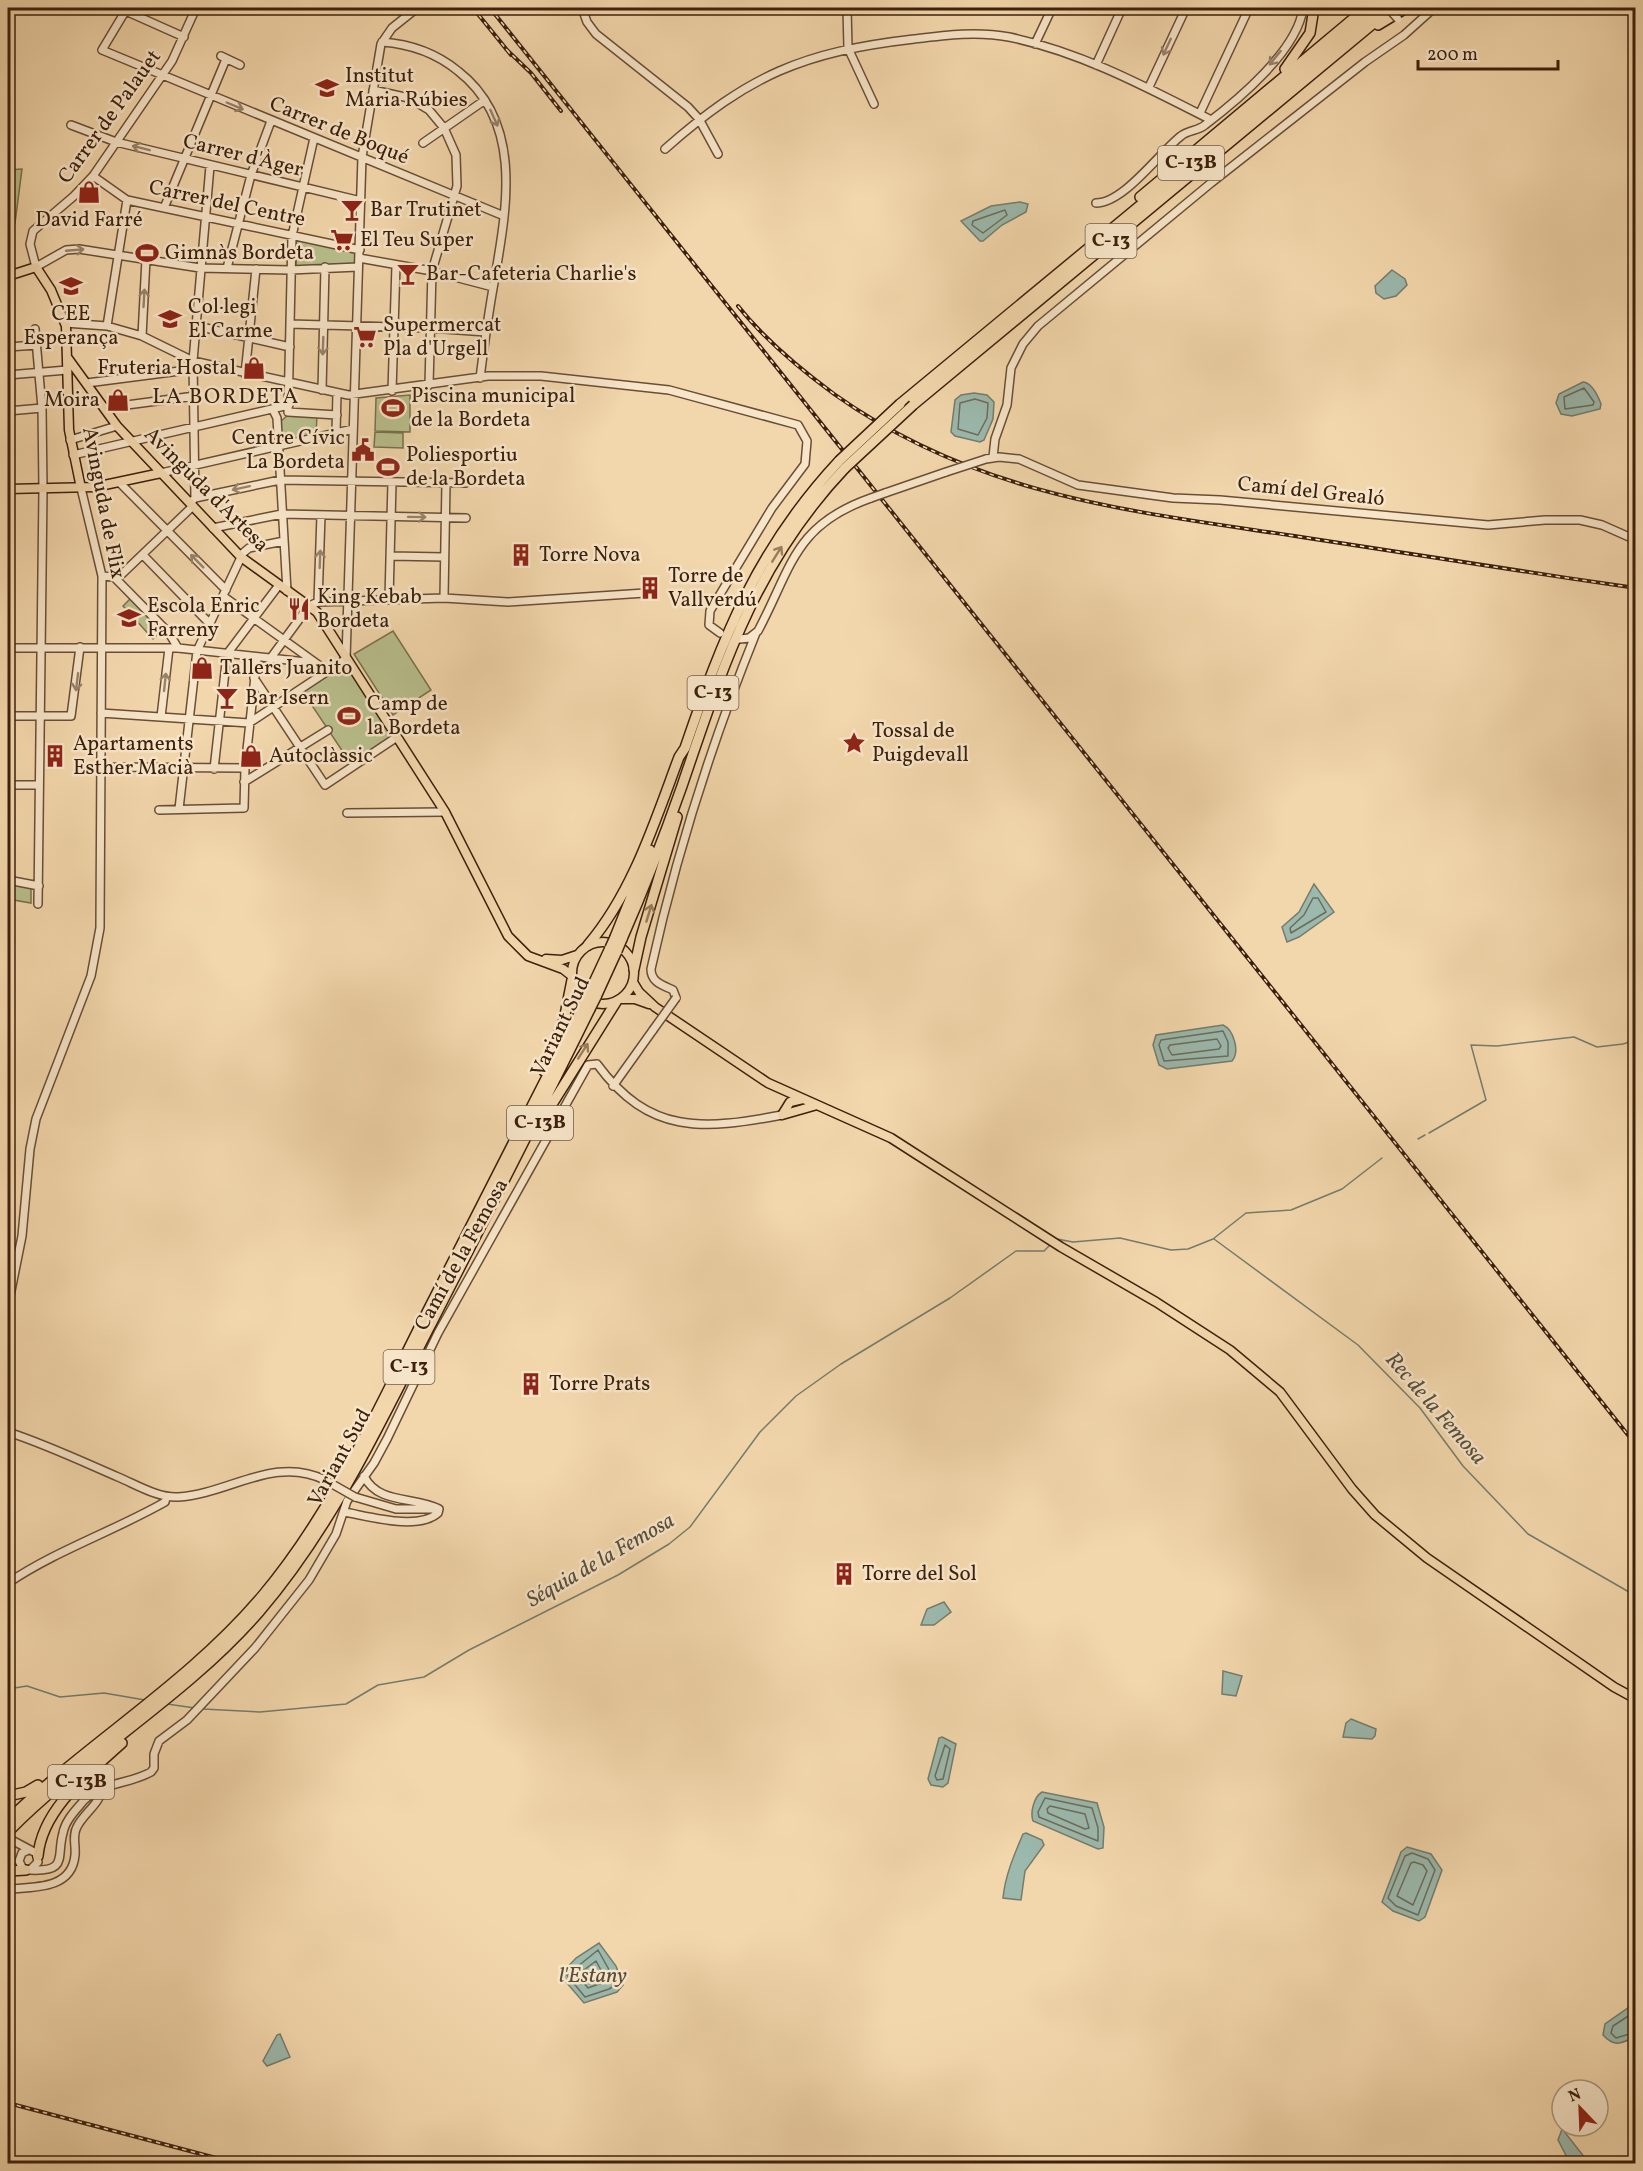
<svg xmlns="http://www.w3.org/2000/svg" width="1643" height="2171" font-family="Vollkorn,serif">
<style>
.green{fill:#b8bf8c;stroke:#7a704c;stroke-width:1.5}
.water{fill:#9bb9ad;stroke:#757c6d;stroke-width:1.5}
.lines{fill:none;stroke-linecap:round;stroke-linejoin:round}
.shore{stroke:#6c6c5c;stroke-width:1.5}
.stream{stroke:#757c6d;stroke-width:1.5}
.minor-casing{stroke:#6a4e34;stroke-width:10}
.major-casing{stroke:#3c200c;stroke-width:11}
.highway-casing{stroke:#3c200c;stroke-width:12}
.minor{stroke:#f7e5c9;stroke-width:7}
.major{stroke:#f3d7ac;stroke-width:8}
.highway{stroke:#f3d7ac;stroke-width:9}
.rail-casing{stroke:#3c200c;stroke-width:4}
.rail{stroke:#f7e5c9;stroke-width:1.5;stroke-dasharray:4.5;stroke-linecap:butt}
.minor-bridge-casing{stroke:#6a4e34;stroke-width:10;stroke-linecap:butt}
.highway-bridge-casing{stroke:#3c200c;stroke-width:12;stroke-linecap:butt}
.minor-bridge{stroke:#f7e5c9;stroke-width:7}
.highway-bridge{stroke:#f3d7ac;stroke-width:9}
.oneway{stroke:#9a826a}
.oneway2{stroke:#987c5c}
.labels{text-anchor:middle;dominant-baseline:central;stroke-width:5;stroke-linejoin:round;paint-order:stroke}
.shield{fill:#f7e5c9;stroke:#745b45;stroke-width:1.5}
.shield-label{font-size:20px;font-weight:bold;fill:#3c200c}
.poi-label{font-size:21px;fill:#3c200c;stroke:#f7e5c9;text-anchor:start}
.street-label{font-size:21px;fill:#3c200c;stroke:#f7e5c9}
.neighbourhood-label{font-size:22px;letter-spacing:1.5px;fill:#3c200c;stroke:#f7e5c9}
.water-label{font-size:22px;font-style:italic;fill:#584e3c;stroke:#f7e5c9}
</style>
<rect width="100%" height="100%" fill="#f3d7ac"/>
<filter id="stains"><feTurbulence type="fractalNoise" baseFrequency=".00333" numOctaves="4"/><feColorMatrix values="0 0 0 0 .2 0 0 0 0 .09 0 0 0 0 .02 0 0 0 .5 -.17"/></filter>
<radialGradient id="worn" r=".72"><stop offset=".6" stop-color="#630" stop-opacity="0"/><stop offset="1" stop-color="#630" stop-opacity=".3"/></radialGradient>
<path class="green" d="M22 169 15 223 8 224V170Z
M299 239 355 252V265L296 268V240Z
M410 395V432L375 431 376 398Z
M289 414 317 415 316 435 282 441 280 422Z
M375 432 403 433V448L374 447Z
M130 599 161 631 153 639 123 606Z
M393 631 431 690 393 715 354 654Z
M339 667 349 670 392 736 351 764 303 692Z
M8 884 31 888V903L8 899Z"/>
<path class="water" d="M1020 202 1028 204 1026 212 1002 225 983 241H980L961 221 991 206Z
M1392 270 1405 279 1407 285 1396 296 1384 299 1376 293 1375 286Z
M1583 382C1592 383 1598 396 1601 404L1600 409 1572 416 1561 414 1556 403 1559 394Z
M974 393 987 395 994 402 993 419 984 440 980 442 955 436 951 432 955 400 961 395Z
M1314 884 1334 912 1299 937 1287 942 1282 927 1299 912Z
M1223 1025C1234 1030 1240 1052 1232 1061L1167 1069 1159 1065 1153 1045 1156 1035Z
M944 1602 951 1612 934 1625H921L927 1609Z
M1223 1671 1242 1676 1236 1696 1222 1694Z
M1351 1719 1376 1729 1375 1736 1372 1739 1343 1737 1346 1723Z
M942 1737 956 1744 948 1783 943 1787 931 1785 928 1779 939 1738Z
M1042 1792 1097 1803 1104 1827 1103 1848 1098 1849 1033 1821C1030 1812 1034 1797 1042 1792Z
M1026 1833 1042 1840 1044 1845 1025 1871 1021 1900 1003 1898C1005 1876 1014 1855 1023 1834Z
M1407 1847 1431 1854 1442 1870 1425 1917 1419 1921 1393 1911 1382 1902 1401 1852Z
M599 1943 616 1966 623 1985 617 1992 584 2003 560 1975 576 1958Z
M1635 2003V2037C1621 2043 1615 2048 1603 2035L1605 2024Z
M280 2034 290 2057 267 2066 263 2061 277 2035Z
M1562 2129 1563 2130 1589 2163H1570L1558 2140Z"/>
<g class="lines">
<path class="shore" d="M1005 210 1007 215 983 233 972 225 973 221Z
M1584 388 1594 402 1593 405 1565 409 1564 397Z
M975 399 988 403 987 418 978 435 958 429 960 403Z
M1313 898H1318L1326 912 1291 933 1290 928 1304 915Z
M1223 1031 1228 1042V1056L1164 1061 1159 1045 1161 1040Z
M1217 1039 1221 1046 1219 1049 1172 1055 1168 1048 1170 1045Z
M945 1745 950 1749 943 1779 937 1780 935 1776Z
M1045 1798 1092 1808 1098 1828V1841L1039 1817 1038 1812Z
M1050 1806 1085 1814 1089 1828 1085 1829 1048 1813 1047 1809Z
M1412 1853 1428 1859 1435 1870 1418 1915 1396 1906 1388 1898 1405 1856Z
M1414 1862 1423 1865 1427 1871 1413 1905 1397 1896 1411 1863Z
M598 1950 617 1984 609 1989 585 1997 567 1975Z
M596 1961 607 1981 588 1988 577 1975Z
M1636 2011 1613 2026 1611 2033 1616 2038 1636 2032"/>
<path class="stream" d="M1632 983 1636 928
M1632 988 1636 1011
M1429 1133 1486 1100 1471 1045 1497 1046 1574 1037 1597 1047 1623 1044 1636 1040
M1418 1139 1425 1135
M1057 1239 1073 1242 1120 1238 1171 1250 1188 1249 1213 1239 1246 1213 1291 1210 1342 1189 1382 1158
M1214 1239 1358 1345 1420 1408 1463 1466 1528 1534 1636 1596
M8 1689 27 1686 60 1697 104 1693 145 1700
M167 1704 195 1708
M203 1709 260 1712 346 1704 378 1685 424 1677 469 1650 618 1575 669 1544 690 1527 760 1432 796 1396 841 1364 950 1298 1016 1251H1044L1051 1244"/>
<g class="minor-casing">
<path id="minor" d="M119 8 184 37
M196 8 172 61 93 176 74 196 33 231 30 244 36 267 66 250 79 249 200 268 290 270 358 267
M582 8 587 22 596 34 688 107 699 119 718 154
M847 8 848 48 874 104
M126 10 102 50 504 216
M382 42C410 44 436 53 458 71 525 123 506 211 494 283 488 315 484 347 480 378
M1035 44 1052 8
M221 56 240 65
M1096 65 1122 8
M1149 87 1186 8
M373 90 409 98 429 110 444 128 456 155 457 186 432 271 429 385
M1200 113 1249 8
M71 125 116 142 361 201
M423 143 485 100
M665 149C749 75 802 52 914 39 946 35 977 31 1009 37 1081 52 1146 87 1211 120
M93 176 127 200 360 250
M1096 203C1124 203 1159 153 1181 136 1188 130 1198 131 1205 125 1238 100 1298 50 1303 8
M164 208 226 59
M359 258 432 271 493 287
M227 268 251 175 271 121
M65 323 107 326 142 336 193 361 348 395 488 376H541L669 390 798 425 807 441 805 464 772 508 710 611 709 625 720 633
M290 324 430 328 486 332
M107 326 127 200
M197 326 290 347
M35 329 42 408 43 489 38 904
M142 336 146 259
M8 347 37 345
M245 374 256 269
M8 375 67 370
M87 383 195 369
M322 390 325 267
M392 391 396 265
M104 408 195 396
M273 410 277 418 287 591
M8 411 42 408
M288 412 292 236 314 138
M288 412 337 415
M336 433 337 393
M70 440 117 426
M73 455 289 405
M993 457 995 439 1007 405 1011 368 1023 344 1038 326 1211 183 1365 62 1404 35 1434 8
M986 459 999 457 1019 459 1078 485 1173 498 1220 500 1488 525 1545 520H1580L1602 525 1636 540
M161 473 353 429
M119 482 226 590
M885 493 946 472
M195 498 280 480 466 483
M190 503 195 498 193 361 210 166
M213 528 282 514 466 518
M143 555 210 624
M390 556 444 557
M102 576 114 577 122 574 193 506
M114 577 169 633 178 648
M223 596 327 671
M444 598 446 483
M389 599 392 482
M318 602 321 515
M740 639 749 638 758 631C792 567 794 525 871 498
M8 648H178L315 663
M270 659 309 606 318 602 444 598 508 602 645 593
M254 678 325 785 397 737
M101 713 249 723 346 659 362 157 381 44 392 28 417 8
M8 716H71L80 647
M161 717 169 648
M101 767 245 768
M214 769 227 654 279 585
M244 782 328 730
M8 785H39
M179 809 197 651 243 553 249 548 284 541
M159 810 244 808 245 768 257 658
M347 813 445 812
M8 880 39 886
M676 998 673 990C662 985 651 982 651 969 676 855 712 742 756 633
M613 1086 653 1030
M8 1306 22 1236 30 1149 36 1119 91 976 100 928 102 576 81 488
M8 1432C45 1444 81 1461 118 1477 137 1485 158 1498 178 1497 229 1494 274 1455 325 1480
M355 1497 396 1509H438
M344 1512C368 1516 418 1531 438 1513L439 1509C415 1496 378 1505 364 1476
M8 1583C57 1550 114 1531 165 1502L166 1497
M8 1838 36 1853 38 1862 30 1870 23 1869 19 1861 22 1853 28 1850
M30 1870C69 1872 56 1857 63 1833 65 1822 73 1813 80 1805 97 1782 128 1785 151 1772L154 1768V1754L159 1741 187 1720 255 1648 309 1580 336 1534 347 1501 374 1463 387 1439 438 1333 588 1065 597 1064C649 1135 703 1130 782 1115
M8 1889C33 1887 72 1890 75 1855 76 1845 72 1836 77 1827 83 1814 101 1803 102 1788"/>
</g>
<g class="major-casing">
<path id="major" d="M8 276 36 267 51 290 66 326 69 430 81 488
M67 357 117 426 241 557 317 612 445 812 508 936 528 956 563 969 572 976
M8 489 95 487 161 473
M572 973a31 31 0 1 1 62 0a31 31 0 1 1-62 0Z
M546 959 562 960 577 955
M633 982 639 992 655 1007 768 1083 891 1138 1061 1247 1156 1302 1230 1350 1280 1392 1352 1489 1375 1515 1427 1558 1614 1687 1636 1699
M621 999H635L649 1004
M782 1115 817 1105
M782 1115 790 1102 803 1099"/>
</g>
<g class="highway-casing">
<path id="highway" d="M1378 25 1406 8
M1285 69 1310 33 1314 8
M1140 197 1366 8
M900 404 1379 8
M913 405 1392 8
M615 937 650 850
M622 939C644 889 664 837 682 786 723 666 755 563 845 468
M588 945C633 892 655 821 679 757L685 748C723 637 757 549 839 461
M634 969 641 937 677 817
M589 993 610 948
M596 997 617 951
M544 1071 564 1020 572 980
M539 1125 616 1002
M8 1796 26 1792 38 1785
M8 1820C90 1741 189 1683 263 1595 330 1515 373 1420 419 1328 474 1221 529 1114 583 1006
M8 1832C86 1753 185 1697 259 1612 332 1527 379 1425 430 1326 484 1220 538 1115 590 1009
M38 1856C42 1809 89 1773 122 1743
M8 1871 26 1870"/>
</g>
<use href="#minor" class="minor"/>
<use href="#major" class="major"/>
<use href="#highway" class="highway"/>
<g class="rail-casing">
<path id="rail" d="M473 8 511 55
M490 8 1636 1445
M506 49 531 73 561 111
M738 306C765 340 800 369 834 394 979 497 1131 511 1301 537 1412 554 1524 572 1636 588
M8 2103 239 2164"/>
</g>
<use href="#rail" class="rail"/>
<g class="minor-bridge-casing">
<path id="minor-bridge" d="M1388 8 1398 19
M946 472 986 459
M871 498 885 493
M653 1030 676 998
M325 1480 355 1497"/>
</g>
<g class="highway-bridge-casing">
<path id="highway-bridge" d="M839 461 900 404
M845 468 913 405
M610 948 615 937
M617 951 622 939
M583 1006 589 993
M590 1009 596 997"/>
</g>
<use href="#minor-bridge" class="minor-bridge"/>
<use href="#highway-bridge" class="highway-bridge"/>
</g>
<defs><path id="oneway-shaft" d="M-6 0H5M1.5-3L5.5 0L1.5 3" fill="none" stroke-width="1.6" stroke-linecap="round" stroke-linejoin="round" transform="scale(1.5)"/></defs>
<g class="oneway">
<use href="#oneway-shaft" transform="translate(1167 47) rotate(115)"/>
<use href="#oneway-shaft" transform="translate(1275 58) rotate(129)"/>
<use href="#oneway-shaft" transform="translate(235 106) rotate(23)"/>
<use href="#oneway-shaft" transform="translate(494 118) rotate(66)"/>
<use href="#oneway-shaft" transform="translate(141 148) rotate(-166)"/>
<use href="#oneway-shaft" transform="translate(75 250) rotate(-5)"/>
<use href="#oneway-shaft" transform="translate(144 298) rotate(-87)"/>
<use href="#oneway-shaft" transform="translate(323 346) rotate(92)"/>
<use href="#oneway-shaft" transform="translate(241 488) rotate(168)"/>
<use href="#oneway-shaft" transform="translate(417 517) rotate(1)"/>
<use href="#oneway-shaft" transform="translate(320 559) rotate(-88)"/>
<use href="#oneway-shaft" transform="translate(197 561) rotate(-135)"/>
<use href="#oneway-shaft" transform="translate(77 682) rotate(97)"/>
<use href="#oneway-shaft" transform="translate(165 682) rotate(-84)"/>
</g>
<g class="oneway2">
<use href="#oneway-shaft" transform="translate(777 554) rotate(-58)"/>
<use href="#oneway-shaft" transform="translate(649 913) rotate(-73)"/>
<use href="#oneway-shaft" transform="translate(583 1051) rotate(-57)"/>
</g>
<defs>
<g id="school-bare" transform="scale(1.8)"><path d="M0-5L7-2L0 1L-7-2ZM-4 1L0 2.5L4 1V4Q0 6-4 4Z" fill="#8f2418" stroke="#f7e5c9" stroke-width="2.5" paint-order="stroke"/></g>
<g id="shop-bare" transform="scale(1.8)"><path d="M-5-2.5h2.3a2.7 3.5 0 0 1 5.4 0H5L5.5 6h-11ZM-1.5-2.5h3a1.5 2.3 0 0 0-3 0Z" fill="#8f2418" stroke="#f7e5c9" stroke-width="2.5" paint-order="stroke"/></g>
<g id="bar-bare" transform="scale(1.8)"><path d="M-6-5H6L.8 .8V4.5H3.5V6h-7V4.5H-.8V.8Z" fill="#8f2418" stroke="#f7e5c9" stroke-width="2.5" paint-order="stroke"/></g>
<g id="supermarket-bare" transform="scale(1.8)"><path d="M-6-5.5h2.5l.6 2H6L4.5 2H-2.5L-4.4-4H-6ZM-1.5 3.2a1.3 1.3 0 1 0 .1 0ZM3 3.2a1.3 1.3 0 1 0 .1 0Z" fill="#8f2418" stroke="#f7e5c9" stroke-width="2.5" paint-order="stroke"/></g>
<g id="stadium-bare" transform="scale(1.8)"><path d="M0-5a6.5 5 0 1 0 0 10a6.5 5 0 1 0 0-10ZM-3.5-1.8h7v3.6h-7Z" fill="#8f2418" stroke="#f7e5c9" stroke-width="2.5" paint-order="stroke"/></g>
<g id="civic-bare" transform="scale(1.8)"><path d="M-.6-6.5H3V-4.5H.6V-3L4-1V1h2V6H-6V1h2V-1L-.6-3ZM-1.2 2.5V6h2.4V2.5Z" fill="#8f2418" stroke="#f7e5c9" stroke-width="2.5" paint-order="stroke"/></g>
<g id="building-bare" transform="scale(1.8)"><path d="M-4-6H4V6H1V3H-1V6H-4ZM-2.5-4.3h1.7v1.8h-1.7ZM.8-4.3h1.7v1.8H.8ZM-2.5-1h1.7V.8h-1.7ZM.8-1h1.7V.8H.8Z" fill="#8f2418" stroke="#f7e5c9" stroke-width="2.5" paint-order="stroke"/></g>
<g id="restaurant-bare" transform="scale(1.8)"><path d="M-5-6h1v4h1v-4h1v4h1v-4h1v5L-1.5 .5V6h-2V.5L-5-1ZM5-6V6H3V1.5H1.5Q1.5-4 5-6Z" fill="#8f2418" stroke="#f7e5c9" stroke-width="2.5" paint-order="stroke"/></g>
<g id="sight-bare" transform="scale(1.8)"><path d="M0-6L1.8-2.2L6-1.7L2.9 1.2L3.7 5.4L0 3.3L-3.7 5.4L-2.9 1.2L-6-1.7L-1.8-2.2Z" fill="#8f2418" stroke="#f7e5c9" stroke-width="2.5" paint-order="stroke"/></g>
</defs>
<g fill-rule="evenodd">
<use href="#school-bare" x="327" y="88"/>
<use href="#shop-bare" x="89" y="192"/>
<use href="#bar-bare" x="352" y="210"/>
<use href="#supermarket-bare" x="342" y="240"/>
<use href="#stadium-bare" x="147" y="253"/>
<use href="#bar-bare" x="408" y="274"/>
<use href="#school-bare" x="71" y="286"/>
<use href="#school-bare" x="170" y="319"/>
<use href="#supermarket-bare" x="365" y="337"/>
<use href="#shop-bare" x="254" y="368"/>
<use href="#shop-bare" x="118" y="400"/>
<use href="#stadium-bare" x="393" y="408"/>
<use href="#civic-bare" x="363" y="450"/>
<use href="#stadium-bare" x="388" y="467"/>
<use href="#building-bare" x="521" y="555"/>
<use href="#building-bare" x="650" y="588"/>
<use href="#restaurant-bare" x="299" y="609"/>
<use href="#school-bare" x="129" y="618"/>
<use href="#shop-bare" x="202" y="668"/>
<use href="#bar-bare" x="227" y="698"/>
<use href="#stadium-bare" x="349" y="716"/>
<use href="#sight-bare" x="854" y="743"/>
<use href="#building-bare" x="55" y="756"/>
<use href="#shop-bare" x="251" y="756"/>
<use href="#building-bare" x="531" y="1384"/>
<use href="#building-bare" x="844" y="1574"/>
</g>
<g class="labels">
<g class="shield">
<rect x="1158" y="146" width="66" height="34" rx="4.5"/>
<rect x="1085.5" y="224" width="51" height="34" rx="4.5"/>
<rect x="687.5" y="676" width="51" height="34" rx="4.5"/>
<rect x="507" y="1106" width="66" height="34" rx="4.5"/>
<rect x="383.5" y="1350" width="51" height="34" rx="4.5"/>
<rect x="48" y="1765" width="66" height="34" rx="4.5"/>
</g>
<g class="shield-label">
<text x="1191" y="163">C-13B</text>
<text x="1111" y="241">C-13</text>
<text x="713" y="693">C-13</text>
<text x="540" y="1123">C-13B</text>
<text x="409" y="1367">C-13</text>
<text x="81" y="1782">C-13B</text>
</g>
<g class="poi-label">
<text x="345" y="76">Institut<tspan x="345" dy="24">Maria Rúbies</tspan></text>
<text x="370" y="210">Bar Trutinet</text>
<text x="89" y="220" text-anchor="middle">David Farré</text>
<text x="360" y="240">El Teu Super</text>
<text x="165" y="253">Gimnàs Bordeta</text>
<text x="426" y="274">Bar-Cafeteria Charlie's</text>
<text x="188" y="307">Col·legi<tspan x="188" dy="24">El Carme</tspan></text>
<text x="71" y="314" text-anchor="middle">CEE<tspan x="71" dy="24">Esperança</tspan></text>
<text x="383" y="325">Supermercat<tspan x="383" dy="24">Pla d'Urgell</tspan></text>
<text x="236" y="368" text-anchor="end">Fruteria Hostal</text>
<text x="411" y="396">Piscina municipal<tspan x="411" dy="24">de la Bordeta</tspan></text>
<text x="100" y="400" text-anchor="end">Moira</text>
<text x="345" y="438" text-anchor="end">Centre Cívic<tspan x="345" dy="24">La Bordeta</tspan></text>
<text x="406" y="455">Poliesportiu<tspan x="406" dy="24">de la Bordeta</tspan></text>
<text x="539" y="555">Torre Nova</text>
<text x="668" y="576">Torre de<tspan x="668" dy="24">Vallverdú</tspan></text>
<text x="317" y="597">King Kebab<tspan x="317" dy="24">Bordeta</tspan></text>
<text x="147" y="606">Escola Enric<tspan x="147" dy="24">Farreny</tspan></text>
<text x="220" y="668">Tallers Juanito</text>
<text x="245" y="698">Bar Isern</text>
<text x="367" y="704">Camp de<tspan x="367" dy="24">la Bordeta</tspan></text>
<text x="872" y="731">Tossal de<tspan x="872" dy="24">Puigdevall</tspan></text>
<text x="73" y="744">Apartaments<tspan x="73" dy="24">Esther Macià</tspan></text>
<text x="269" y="756">Autoclàssic</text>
<text x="549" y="1384">Torre Prats</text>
<text x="862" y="1574">Torre del Sol</text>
</g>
<g class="street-label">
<text transform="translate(110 117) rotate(-54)">Carrer de Palauet</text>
<text transform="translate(339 131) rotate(22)">Carrer de Boqué</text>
<text transform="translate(243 156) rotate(14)">Carrer d'Àger</text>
<text transform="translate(227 204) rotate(12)">Carrer del Centre</text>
<text transform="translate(206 490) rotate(45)">Avinguda d'Artesa</text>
<text transform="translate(1311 492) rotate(6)">Camí del Grealó</text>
<text transform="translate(103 503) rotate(79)">Avinguda de Flix</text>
<text transform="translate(561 1027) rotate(-64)">Variant Sud</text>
<text transform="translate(462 1255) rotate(-61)">Camí de la Femosa</text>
<text transform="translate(340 1458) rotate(-61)">Variant Sud</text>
</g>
<g class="neighbourhood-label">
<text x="226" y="397">LA BORDETA</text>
</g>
<g class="water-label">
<text transform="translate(1435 1409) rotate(49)">Rec de la Femosa</text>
<text transform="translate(601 1561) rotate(-30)">Séquia de la Femosa</text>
<text x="593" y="1976">l'Estany</text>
</g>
</g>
<rect width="1643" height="2171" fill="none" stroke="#f3d7ac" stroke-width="30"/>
<rect x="9" y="9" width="1625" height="2153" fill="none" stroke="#3c200c" stroke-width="3"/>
<rect x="15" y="15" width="1613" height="2141" fill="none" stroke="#3c200c" stroke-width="1.5"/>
<g transform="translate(1580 2108) rotate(337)"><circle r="28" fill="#f7e5c9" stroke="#ac967d" stroke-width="1.5"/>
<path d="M0-4.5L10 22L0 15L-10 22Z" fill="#8f2418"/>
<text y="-9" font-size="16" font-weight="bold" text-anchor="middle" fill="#3c200c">N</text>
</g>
<path d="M1418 60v9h140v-9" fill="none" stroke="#3c200c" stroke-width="3"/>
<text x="1427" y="60" font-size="18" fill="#3c200c" stroke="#f7e5c9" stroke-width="4.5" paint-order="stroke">200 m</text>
<rect width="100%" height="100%" filter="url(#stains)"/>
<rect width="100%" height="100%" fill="url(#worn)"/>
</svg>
